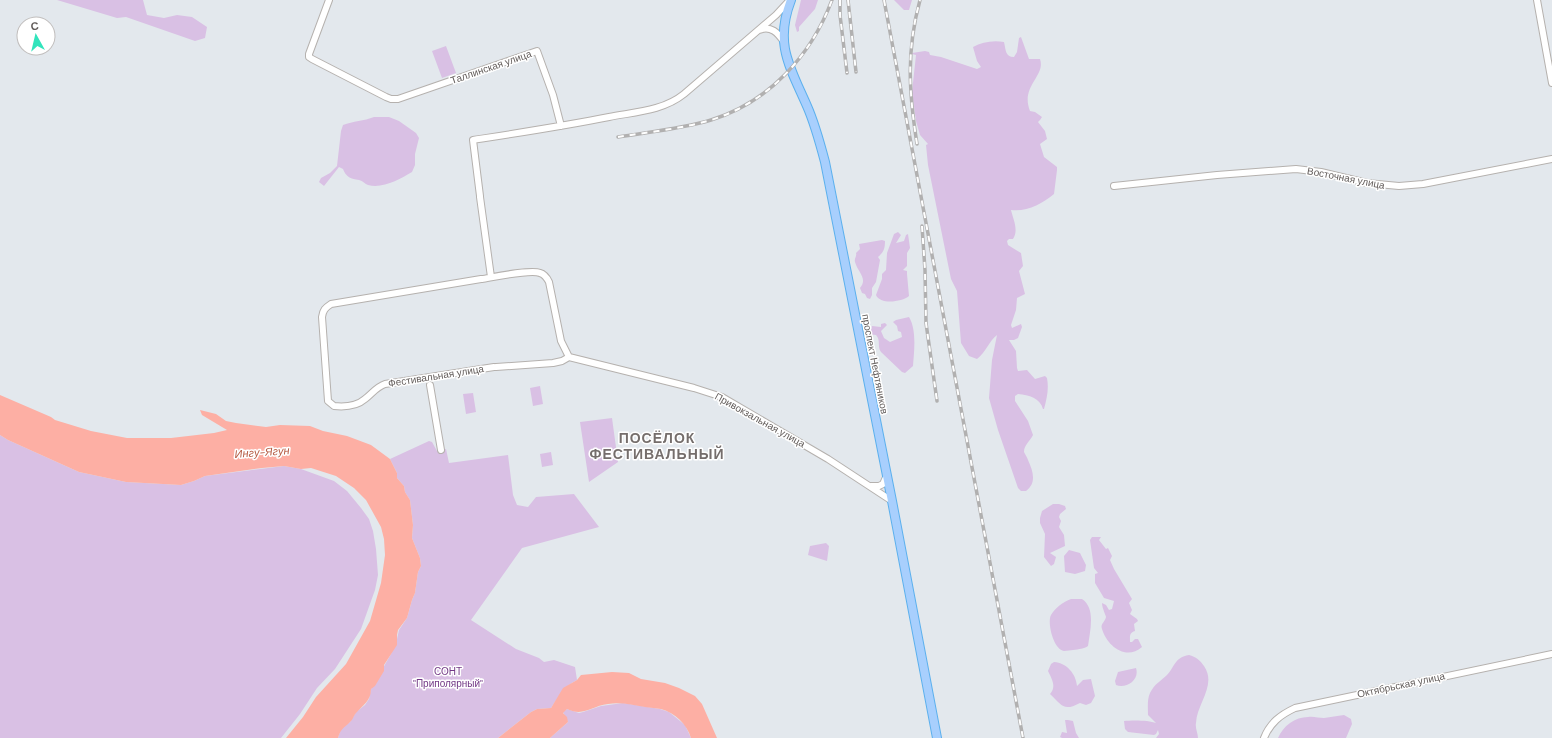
<svg xmlns="http://www.w3.org/2000/svg" width="1552" height="738" font-family="'DM Sans',sans-serif">
<style>
.green{fill:#d9c0e4}
.water{fill:#fdafa4}
.lines{fill:none;stroke-linecap:round;stroke-linejoin:round}
.minor-casing{stroke:#b5b1ae;stroke-width:8}
.major-casing{stroke:#5cb0ed;stroke-width:10}
.minor{stroke:#fff;stroke-width:6}
.major{stroke:#a8cffd;stroke-width:8}
.rail-casing{stroke:#b1b0b0;stroke-width:3.5}
.rail{stroke:#fff;stroke-width:2;stroke-dasharray:6;stroke-linecap:butt}
.labels{text-anchor:middle;dominant-baseline:central;stroke-width:3;stroke-linejoin:round;paint-order:stroke}
.street-label{font-size:10px;fill:#635d5b;stroke:#fff}
.park-label{font-size:10px;fill:#723885;stroke:#fff}
.water-label{font-size:11px;font-style:italic;fill:#b65c44;stroke:#fff}
.district-label{font-size:14px;font-weight:bold;letter-spacing:1px;fill:#756e6c;stroke:#fff}
</style>
<rect width="100%" height="100%" fill="#e3e8ed"/>
<path class="green" d="M57 0H143L147 15 164 18 177 15 192 17 207 27 205 38 195 41 126 17 117 18Z
M801 0H818L815 9 799 27V31L797 32 795 25Z
M894 0H912L909 10H904Z
M1021 37 1029 59H1040C1046 76 1020 86 1030 111L1035 112 1042 117 1040 120 1038 122 1045 131 1047 139 1040 144 1044 157 1057 167V170L1054 194C1042 204 1027 212 1011 210 1013 219 1019 230 1013 239H1009L1007 241 1008 245 1021 253 1023 266 1019 271 1025 294 1017 298 1016 310 1011 325 1012 328 1021 324 1022 327 1018 338 1014 340H1009L1016 351 1017 368 1018 371 1027 370 1035 379 1045 376 1047 378C1049 389 1047 398 1044 409H1043C1040 398 1029 395 1018 394L1015 396V401L1028 421 1033 435C1030 441 1024 445 1024 452 1025 454 1027 457 1028 460 1033 471 1037 483 1026 491H1021L1018 488 998 430 989 398 992 360 997 335C989 341 986 352 977 359L969 356 961 343 957 291 951 279 928 165 926 145 928 144 920 135 916 121 912 92 916 55 912 54V53L925 51 929 52 930 55 941 57 977 69 981 67 977 61 973 47C982 42 993 40 1004 42 1006 50 1005 57 1014 57L1017 52 1019 38Z
M446 46 456 73 442 78 432 51Z
M374 117H389L399 121 416 133 419 138 415 154V165L412 172C400 179 383 189 368 185 365 184 363 181 359 180 351 179 346 177 343 169L339 167 324 186 319 182 321 178 330 173 337 166 341 131 343 125C353 121 364 121 374 117Z
M898 232 901 235 896 243 904 241 906 235 908 234 910 248 907 253V266L903 270 907 271V274L909 296C902 302 880 305 876 295L882 279V274L886 270 887 253 894 234Z
M882 240 885 241C885 248 884 252 878 257L880 260 876 282 872 288V295L870 299 867 298 865 294 862 293 860 288C868 278 858 273 855 262 854 258 857 257 856 253L860 249 859 244Z
M909 317C917 330 914 352 913 366L905 373 902 372 881 352C877 347 881 340 876 335L869 334 868 332 871 330 872 326 881 327V324L885 323 887 325 881 331 884 338 890 342 902 337 901 332 898 331 897 326 893 322 896 320Z
M540 386 543 404 533 406 530 388Z
M473 393 476 412 466 414 463 394Z
M612 418 618 462 589 482 580 422Z
M0 435 8 440 79 472 126 482 181 485 194 481 205 476 284 466 301 469 334 481 347 491 361 508 369 519 373 531 376 549 378 575 375 590 361 629 335 669 317 688 300 714 281 738H0Z
M429 441 432 442 437 451 446 449 449 463 508 455 513 495 517 505 528 507 536 497 574 494 599 527 522 548 471 620 516 649 539 658 544 662 554 660 575 667 577 680C563 687 560 695 551 708L537 709 531 712 498 738H338L341 728 350 722 356 712 365 705 369 699 371 689 391 654 397 639 399 630 407 618 412 600 415 593 418 572 421 566 420 558 412 538 413 525 410 500 405 492 404 486 397 478V473L390 459Z
M551 452 553 465 542 467 540 454Z
M1053 504H1059L1065 506 1066 509 1060 514 1059 517 1061 521 1059 527 1064 535 1065 546 1050 553 1056 557 1054 564 1051 566 1044 557 1045 534 1040 523V518L1042 511Z
M1092 537H1101L1099 540 1106 549 1108 548 1112 556 1110 560 1114 569 1132 599 1129 603 1132 610 1130 614 1137 619 1138 621 1134 624 1135 631C1129 633 1130 636 1130 642H1132L1135 639H1138L1142 647C1126 661 1107 646 1102 629 1100 624 1105 622 1106 617 1106 616 1102 608 1102 603L1106 605 1109 610 1112 609 1114 601 1104 598 1095 583V574L1098 573 1094 568 1090 540Z
M826 543 829 546 827 561 808 555 810 546Z
M1069 550 1080 553 1086 565 1085 571 1075 574 1065 572 1064 556Z
M1071 599H1082C1096 608 1090 631 1088 646 1084 649 1079 649 1073 650 1071 650 1067 651 1064 651 1053 649 1047 622 1051 615 1055 608 1063 602 1071 599Z
M1189 655C1196 657 1200 660 1204 666 1217 685 1197 703 1196 723 1195 728 1198 733 1198 738H1156L1159 734 1158 730 1156 734 1154 735 1128 732 1125 729 1124 721C1132 720 1149 720 1156 723L1148 715C1148 709 1147 699 1150 693 1155 683 1160 682 1167 675 1176 665 1174 658 1189 655Z
M1054 662C1067 663 1076 674 1077 686L1083 680 1091 679 1095 696 1091 703 1086 705 1080 703C1063 712 1062 705 1050 694 1056 687 1053 681 1048 671L1051 664Z
M1136 668C1140 680 1126 689 1116 685L1115 681 1118 672Z
M623 703 660 709 669 712 685 725 691 738H550L568 722 563 712 567 709 579 713 583 712 601 706Z
M1344 715 1351 719 1352 724 1346 738H1278C1283 726 1295 717 1308 717 1313 716 1319 718 1324 718 1331 717 1337 716 1344 715Z
M1065 720H1068L1073 721 1076 733 1079 738H1062L1060 737 1062 732 1067 733Z"/>
<path class="water" d="M0 395 51 417 55 420 91 431 127 438H171L214 433 227 430 202 415 200 410 216 414 226 421 236 423 266 427 280 425 310 426 323 431 347 436 371 445 390 459 397 473V478L404 486 405 492 410 500 413 525 412 538 420 558 421 566 418 572 415 593 412 600 407 618 398 630 397 635V645L384 665V671L375 686 371 689C371 701 363 705 356 713 354 715 353 719 351 721 345 728 341 727 338 738H286L303 717 316 697 346 664 370 621 381 583 385 555 384 539 381 527 366 500 354 488 336 476 311 468 301 469 284 466 262 468 205 476 194 481 181 485 126 482 79 472 8 440 0 435Z
M612 672 629 673 641 679 665 683 679 688 695 696 702 704 717 738H691C687 724 675 713 661 709 656 708 650 708 645 707 632 705 621 702 608 704 591 706 584 717 567 709L563 713 567 717 568 722 550 738H498L531 712 537 709 551 708 563 688 577 680 581 675Z"/>
<g class="lines">
<g class="minor-casing">
<path id="minor" d="M329 0 309 54V57L312 59 386 97 391 99H398L537 51 553 95 561 126
M1537 0 1552 83
M759 30C771 25 778 33 784 42
M1114 186 1217 175 1296 169 1321 172 1367 183 1399 186 1423 184 1552 159
M480 196 473 140C518 133 564 126 609 117 634 112 663 111 684 94L776 15 789 1
M480 197 491 277
M481 279 331 304C325 308 323 310 322 317L328 401 334 406C344 407 357 406 365 399 372 394 376 387 385 384L494 367
M482 279C494 277 531 269 540 273 544 274 547 278 549 282L561 341 569 357
M569 357 694 388 722 397 828 459 892 501
M496 367 553 363 562 361 569 357
M430 385 441 450
M871 486H879L883 484 887 475
M1264 738C1270 723 1280 715 1295 708L1552 654"/>
</g>
<g class="major-casing">
<path id="major" d="M791 0C774 44 790 67 807 106 815 124 820 143 825 162L892 501 937 738"/>
</g>
<use href="#minor" class="minor"/>
<use href="#major" class="major"/>
<g class="rail-casing">
<path id="rail" d="M840 0V15L847 73
M848 0 856 72
M884 0 1023 738
M618 137C648 132 681 129 711 120 769 102 811 56 832 0
M917 144C909 93 906 51 920 0
M922 226 925 270 926 323 937 401"/>
</g>
<use href="#rail" class="rail"/>
</g>
<g class="labels">
<g class="street-label">
<text transform="translate(491 67) rotate(-19)">Таллинская улица</text>
<text transform="translate(1346 178) rotate(11)">Восточная улица</text>
<text transform="translate(875 364) rotate(79)">проспект Нефтяников</text>
<text transform="translate(436 376) rotate(-9)">Фестивальная улица</text>
<text transform="translate(760 420) rotate(29)">Привокзальная улица</text>
<text transform="translate(1401 685) rotate(-12)">Октябрьская улица</text>
</g>
<g class="park-label">
<text x="448" y="671">СОНТ<tspan x="448" dy="12">"Приполярный"</tspan></text>
</g>
<g class="water-label">
<text transform="translate(262 452) rotate(-4)">Ингу-Ягун</text>
</g>
<g class="district-label">
<text x="657" y="438">ПОСЁЛОК<tspan x="657" dy="16">ФЕСТИВАЛЬНЫЙ</tspan></text>
</g>
</g>
<g transform="translate(36 36) rotate(352)"><circle r="19" fill="#ffffff" stroke="#c1bebd"/>
<path d="M0-3L7 15L0 10L-7 15Z" fill="#32e4bc"/>
<text y="-6" font-size="11" font-weight="bold" text-anchor="middle" fill="#635d5b">С</text>
</g>
</svg>
